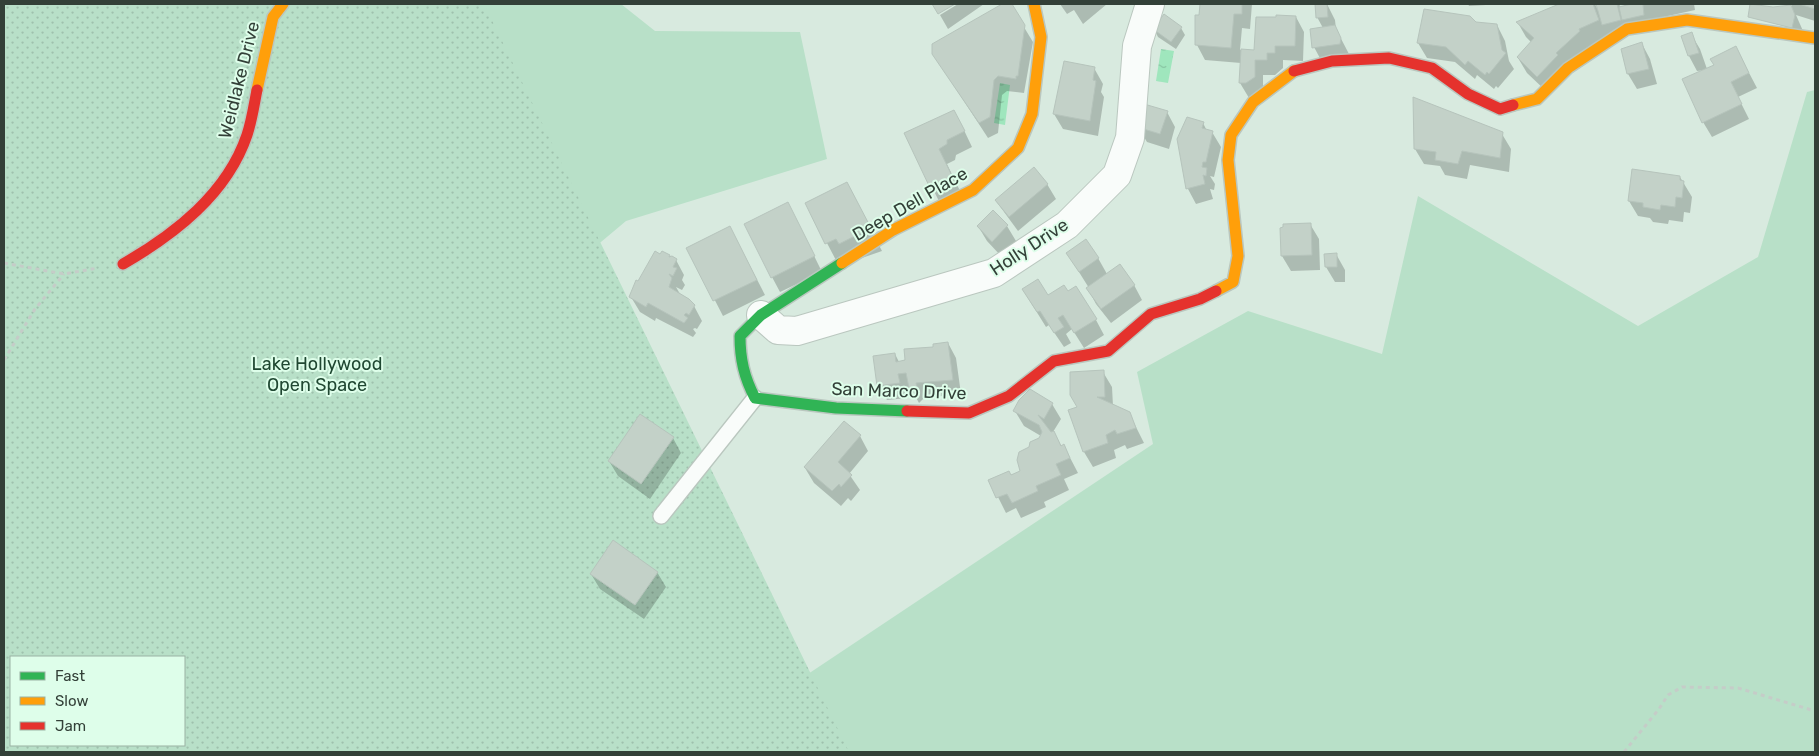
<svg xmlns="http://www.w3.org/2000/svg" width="1819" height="756" font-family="Rubik,sans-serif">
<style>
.green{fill:#b8e0c8}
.park{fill:url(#park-dots);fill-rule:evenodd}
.water{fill:url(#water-ripples)}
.shadow{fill:#0003}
.building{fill:#c3d1c8;stroke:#b6c4bc}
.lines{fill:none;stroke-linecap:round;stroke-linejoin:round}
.lane-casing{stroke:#bac7bf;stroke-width:18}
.street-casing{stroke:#bac7bf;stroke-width:30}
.fast-casing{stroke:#bac7bf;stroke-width:14}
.slow-casing{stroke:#bac7bf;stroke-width:14}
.jam-casing{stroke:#bac7bf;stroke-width:14}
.path{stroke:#c5ccc8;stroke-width:3;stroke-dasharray:4 4;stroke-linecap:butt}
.lane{stroke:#f9fcfa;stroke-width:15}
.street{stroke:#f9fcfa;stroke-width:28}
.fast{stroke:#30b455;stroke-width:11}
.slow{stroke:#ff9f0a;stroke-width:11}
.jam{stroke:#e5322d;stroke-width:11}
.labels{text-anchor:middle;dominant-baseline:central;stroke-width:4;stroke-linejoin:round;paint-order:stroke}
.street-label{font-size:18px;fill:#334038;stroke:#defeea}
.park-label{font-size:18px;fill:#204832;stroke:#defeea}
</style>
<defs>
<pattern id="park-dots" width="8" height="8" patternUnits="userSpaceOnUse" patternTransform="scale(1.25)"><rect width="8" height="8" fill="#b8e0c8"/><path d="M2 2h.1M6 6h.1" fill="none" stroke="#9fc1ad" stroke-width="1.8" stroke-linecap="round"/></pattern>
<pattern id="water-ripples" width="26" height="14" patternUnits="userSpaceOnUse" patternTransform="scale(1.25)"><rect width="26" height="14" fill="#9fe6bd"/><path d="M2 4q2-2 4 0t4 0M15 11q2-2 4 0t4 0" fill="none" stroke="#89c6a3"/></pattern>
</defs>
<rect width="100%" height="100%" fill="#d8eadf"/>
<path class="green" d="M13 4H621L655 31 800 32 827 159 626 221 570 268Z
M1815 90V752H752L796 682 1153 444 1137 372 1248 311 1382 354 1418 196 1638 326 1758 257 1807 92Z"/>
<path class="park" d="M4 4H484L849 752H4ZM11 657H184V745H11Z"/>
<path class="water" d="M1161 49 1174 51 1168 83 1156 81Z
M1000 83 1010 85 1005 125 994 123Z"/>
<path class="shadow" d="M958 4H984L948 29 940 15Z
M1004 4H1010L1033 42 1024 93 1007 91 1002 95 998 133 988 138 943 69 934 44Z
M1060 4H1107L1083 24 1074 10 1067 14Z
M1200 4H1252L1250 29 1242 28 1240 50 1255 51 1296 17 1304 32 1303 61 1283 60V68L1275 75H1263V92L1249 98 1240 83 1241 63 1205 60 1197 45 1200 17Z
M1327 4 1335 20 1336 29 1349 54 1322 62 1314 47 1323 28 1317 17Z
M1468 4H1486V5L1469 6Z
M1560 4H1595L1598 10V4H1619L1621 8 1632 6V4H1694L1695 10 1650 20 1546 91 1527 73 1518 58 1532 43 1526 37 1518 23Z
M1752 4 1773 9 1792 6 1791 4H1815V21L1796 15 1803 31 1750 17Z
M1475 23 1497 25 1505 41 1509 61 1514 69 1498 88 1496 86 1494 89 1477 75 1475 79 1455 62 1427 58 1418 43Z
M1181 28 1185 35 1176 49 1158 37 1154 29Z
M1691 34 1700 49 1707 69 1715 65 1736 48 1757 88 1738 97 1749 119 1712 137 1703 122 1706 70 1697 71 1689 56Z
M1642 44 1650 59 1657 84 1637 89 1628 74 1622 50Z
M1094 68 1103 84 1101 92 1104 97 1098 136 1063 129 1054 114Z
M1167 112 1175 127 1169 149 1147 142 1138 127Z
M1203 123 1207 131 1212 132 1221 147 1214 177 1210 176 1215 184 1214 190 1210 189 1213 199 1196 204 1188 189 1178 139Z
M962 126 972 147 956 155 955 160 947 164 962 195 941 205 905 134Z
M1502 134 1511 149 1509 172 1470 165 1467 179 1445 175 1440 166 1424 164 1415 149Z
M1680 177 1692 197 1690 213 1684 212 1683 222 1669 220 1668 224 1653 222 1650 218 1638 216 1629 201Z
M847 183 882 251 839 266 806 203Z
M1047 184 1056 199 1018 231 996 201Z
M993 212 1007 226 1016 241 1001 256 987 241 978 226Z
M796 219 822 272 780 292 772 277Z
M1310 224 1319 239 1320 270 1291 271 1282 256 1281 229Z
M730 227 765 295 723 316 688 248Z
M1067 253 1098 258 1107 274 1134 285 1142 300 1111 323 1096 304 1088 289 1089 288Z
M1336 254 1345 270V282H1335L1326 267Z
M660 256H669L671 260H676L684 275 682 280 685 285 682 290 676 287 680 294 694 306 702 321 697 329 695 328 693 329 696 333 693 337 656 318 655 321 640 312 631 297 639 283Z
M1023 290 1048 297 1096 320 1104 335 1084 348 1072 329 1066 334 1071 343 1064 347 1049 325 1046 327Z
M948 343 956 358 961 394 924 398 919 403 911 388 906 389 908 398 887 400 878 385 895 354 899 362Z
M1103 372 1112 387 1113 406 1129 413 1144 443 1127 449 1125 445 1114 450 1116 458 1093 467 1084 452 1069 411 1079 408Z
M1052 404 1061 419 1053 432 1062 447 1064 446 1078 473 1064 479 1069 490 1044 502 1046 507 1021 518 1016 508 1006 513 990 481 1021 472 1030 448 1041 436 1024 426 1015 411Z
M860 436 868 451 849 474 860 490 851 501 848 498 841 506 814 483 805 468Z
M673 438 681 453 650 499 618 476 609 461Z
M657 572 666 587 644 619 600 589 591 574Z"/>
<path class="building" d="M932 4H955L938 14Z
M1002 4H1012L1025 25 1018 76H1016V79L998 76 994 80 990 117 979 123 932 54V44Z
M1200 4H1242V14H1234L1231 48 1195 45V15H1199Z
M1315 4H1327L1328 17 1316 18Z
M1559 4H1593L1599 20 1579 29 1580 31 1556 53 1558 55 1537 77 1517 57 1534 38 1516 22Z
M1596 4H1617L1621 20 1602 25Z
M1631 4H1646L1643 5 1644 15 1622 20 1619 7Z
M1750 4 1773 7 1791 5 1795 15 1792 28 1748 17Z
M1799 4H1815V9Z
M1424 9 1470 16 1476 22 1497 24 1502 50 1506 53 1489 74 1487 72 1485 75 1468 61 1465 65 1446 47 1417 43Z
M1164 14 1182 27 1171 42 1153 29Z
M1276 15 1296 16 1295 46H1275V53H1267V60H1255V77L1246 83H1239L1241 49 1254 50 1256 17H1276Z
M1335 25 1341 38 1340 44 1312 48 1310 29Z
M1692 32 1699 53 1688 56 1681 36Z
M1642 42 1649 69 1627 74 1621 49Z
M1736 46 1749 73 1731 82 1742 104 1702 123 1682 79 1714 65 1710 59Z
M1064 61 1095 67 1093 80 1096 81 1090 121 1053 114Z
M1413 97 1503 132 1500 158 1462 151 1458 164 1435 160 1436 152 1414 149Z
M1144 104 1168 111 1160 134 1137 127Z
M954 110 965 131 947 140V144L939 149 954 180 931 190 904 133Z
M1187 117 1204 122 1202 128 1213 131 1206 162H1203L1202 167 1207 168 1206 176 1203 175 1205 184 1186 189 1177 139Z
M1034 167 1048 184 1009 217 995 200Z
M1632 169 1680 176V180L1684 181 1682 198 1676 197 1675 207 1661 205 1660 210 1643 207V203L1628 201Z
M847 182 871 228 839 244 836 239 825 244 805 203Z
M788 202 815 256 771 278 744 224Z
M993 210 1008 225 992 242 977 226Z
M1311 223 1312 255 1281 256 1280 228 1283 227V224Z
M730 226 757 280 713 301 686 248Z
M1086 239 1099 258 1079 272 1066 253Z
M655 251 660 254 662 251 670 255 669 257 672 256 677 259 673 267 677 268 673 276 669 274 672 278 669 287 689 299 695 305 689 315 686 313 684 315 688 318 684 323 648 303 646 307 629 297 636 280 638 281Z
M1337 253V267H1325L1324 254Z
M1120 264 1135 285 1101 309 1086 288Z
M1038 279 1048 295 1064 285 1068 291 1076 286 1097 319 1074 333 1063 315 1058 318 1064 327 1054 333 1040 311 1037 312 1022 289Z
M948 342 953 380 916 383 917 387 909 388 906 373 898 374 900 383 877 386 873 356 895 353 896 362 905 360 904 349 933 347V344Z
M1104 370 1105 397H1097L1130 412 1136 428 1117 434 1115 430 1106 435 1108 443 1083 452 1068 410 1077 407 1070 395V372Z
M1030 389 1053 403 1044 419 1038 415 1051 432 1054 431 1061 446 1064 444 1070 458 1056 464 1061 475 1036 486 1038 491 1012 503 1007 494 996 498 988 480 1009 471 1011 475 1020 471 1017 460 1019 452 1029 447 1030 442 1039 438 1042 432 1039 425 1013 411 1019 400Z
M640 414 674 437 641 484 608 461Z
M844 421 861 435 838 462 852 475 841 487 839 484 832 491 804 467Z
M613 540 658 572 635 605 590 574Z"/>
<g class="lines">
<g class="lane-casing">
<path id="lane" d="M661 516 755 398"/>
</g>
<g class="street-casing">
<path id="street" d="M761 315 778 330 797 331 994 273 1067 225 1117 175 1130 138 1137 46 1150 4"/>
</g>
<g class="fast-casing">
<path id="fast" d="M842 263 761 315 740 336C740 359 744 377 755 398L836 408 907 411"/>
</g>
<g class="slow-casing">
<path id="slow" d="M257 90 273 17 283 4
M1513 105 1537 99 1568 68 1627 29 1687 20 1815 38
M842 263 893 230 973 190 1018 148 1032 114 1041 37 1034 4
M1216 291 1233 282 1238 256 1228 160 1231 135 1253 102 1294 71"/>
</g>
<g class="jam-casing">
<path id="jam" d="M1294 71 1332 61 1389 58 1432 68 1468 94 1500 109 1513 105
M123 264C175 234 227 194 247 135 252 120 254 105 257 90
M907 411 969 413 1009 396 1054 361 1108 351 1151 314 1200 299 1216 291"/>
</g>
<path class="path" d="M4 263 64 274 98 268
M4 360 35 309 64 274
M1624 752 1659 709 1668 695 1682 687 1738 688 1815 711"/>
<use href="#lane" class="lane"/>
<use href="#street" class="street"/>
<use href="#fast" class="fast"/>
<use href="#slow" class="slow"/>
<use href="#jam" class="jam"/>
</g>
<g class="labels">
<g class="street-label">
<text transform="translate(239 80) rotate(-76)">Weidlake Drive</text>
<text transform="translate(910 204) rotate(-30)">Deep Dell Place</text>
<text transform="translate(1029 247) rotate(-33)">Holly Drive</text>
<text transform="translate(899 391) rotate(2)">San Marco Drive</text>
</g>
<g class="park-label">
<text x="317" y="364">Lake Hollywood<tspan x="317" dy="21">Open Space</tspan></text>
</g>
</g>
<rect width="1819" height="756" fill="none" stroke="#334038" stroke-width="10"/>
<rect x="10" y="656" width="175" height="90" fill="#defeea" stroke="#9ab2a3"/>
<rect x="20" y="672" width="25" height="8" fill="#30b455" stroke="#9ab2a3"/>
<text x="55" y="681" font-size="15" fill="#334038">Fast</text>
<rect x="20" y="697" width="25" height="8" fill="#ff9f0a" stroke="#9ab2a3"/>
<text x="55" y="706" font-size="15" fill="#334038">Slow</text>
<rect x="20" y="722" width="25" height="8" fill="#e5322d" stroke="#9ab2a3"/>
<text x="55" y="731" font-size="15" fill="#334038">Jam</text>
</svg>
